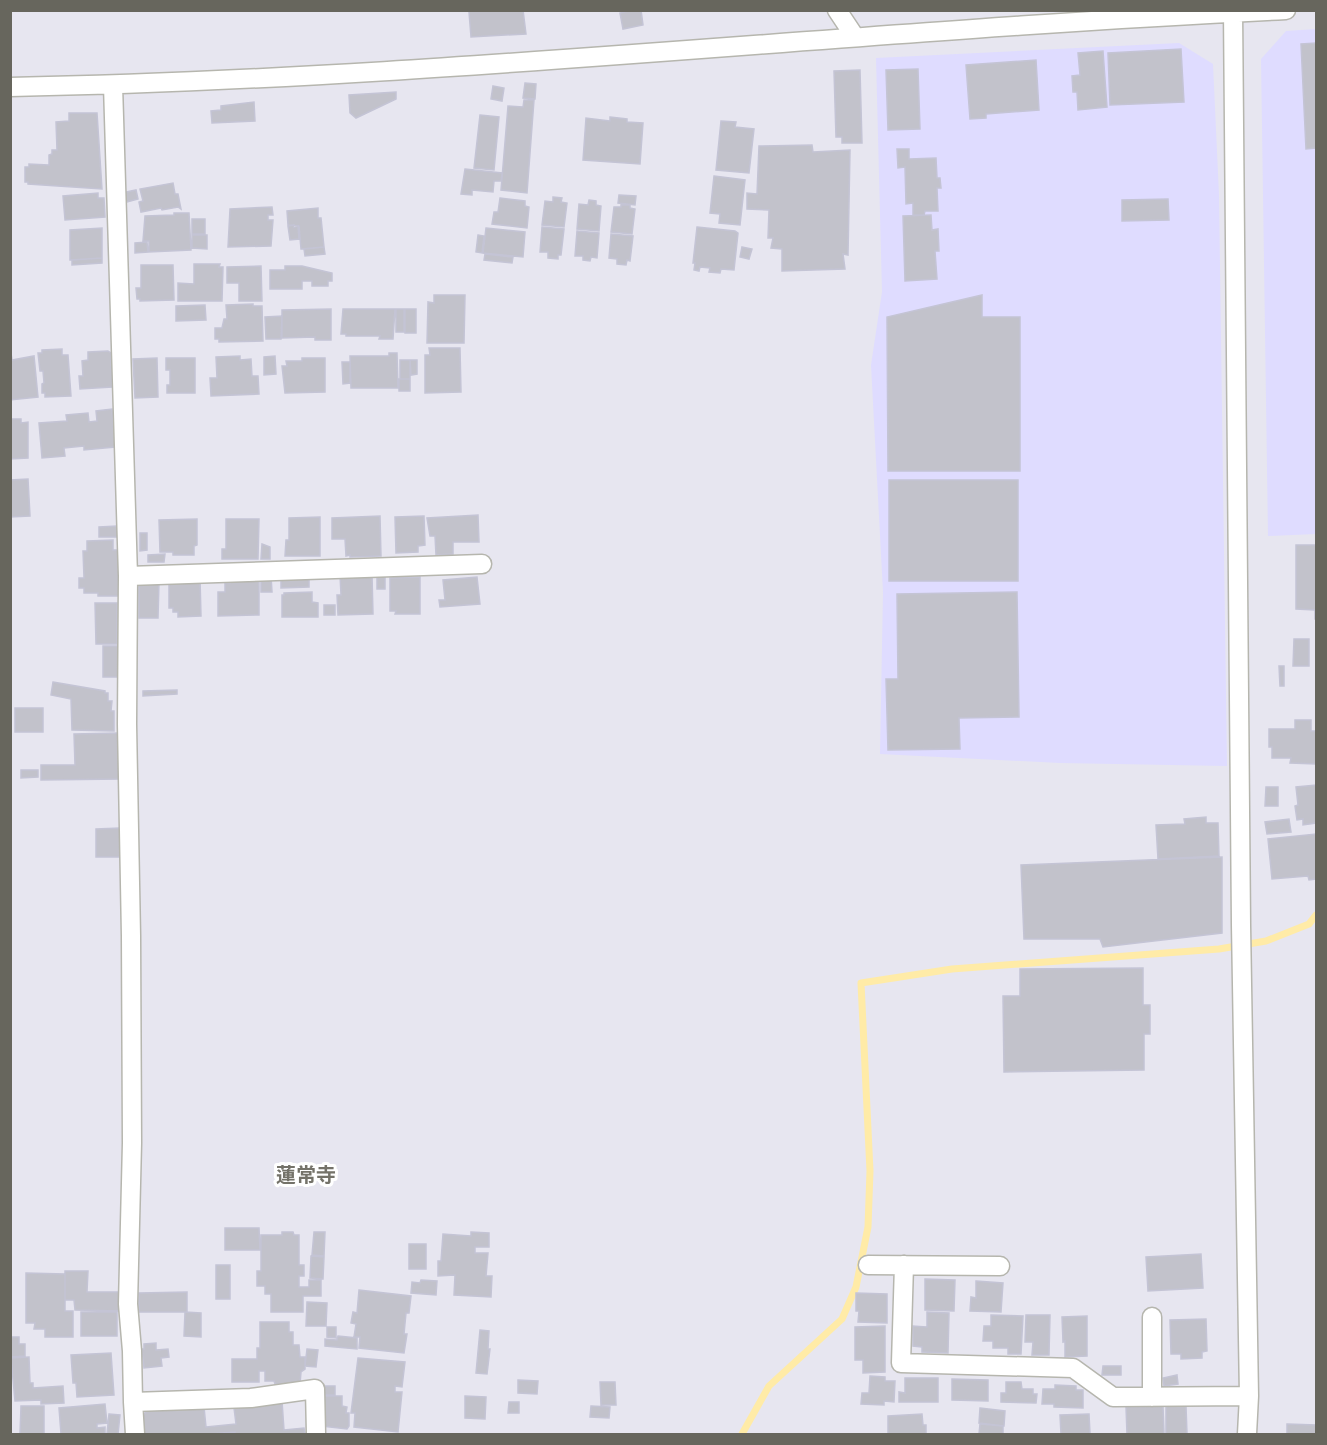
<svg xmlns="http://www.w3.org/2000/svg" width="1327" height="1445" font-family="Arial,'Noto Sans JP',sans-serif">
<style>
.commercial{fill:#dfdcff}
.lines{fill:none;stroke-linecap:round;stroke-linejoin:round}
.stream{stroke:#ffeba7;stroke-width:7}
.building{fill:#c2c2cb;stroke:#c4c4d5;stroke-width:1.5}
.minor-casing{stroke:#b6b6ae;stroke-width:21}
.minor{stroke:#fff;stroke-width:18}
.labels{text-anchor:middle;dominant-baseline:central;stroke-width:6;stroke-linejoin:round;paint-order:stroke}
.quarter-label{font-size:20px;font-weight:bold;fill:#747269;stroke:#fff}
</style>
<rect width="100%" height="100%" fill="#e7e6f0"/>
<path class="commercial" d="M1316 29V534L1268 536 1261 59 1286 31Z
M1179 43 1213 64 1219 195 1227 766 1060 763 880 754 883 592 871 365 882 292 876 58Z"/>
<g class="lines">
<path class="stream" d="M742 1434 769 1386 842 1319 856 1287 868 1227 870 1171 861 983 952 969 1219 949 1266 941 1309 924 1316 915"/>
</g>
<path class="building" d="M472 10H523L526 34 471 37 469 12Z
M632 10H641L643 25 623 29 620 13Z
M1316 43V148L1306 149 1301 44Z
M1181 49 1184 102 1110 105 1108 53Z
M1103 51 1107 107 1078 110 1077 92H1073L1072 76 1080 75 1078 53Z
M1036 60 1039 110 986 114V118L970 119 966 65Z
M918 69 920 129 888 130 886 70Z
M860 70 862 143H842V137H836L834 71Z
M525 83 536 84 535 99 523 98Z
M493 86 504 88 502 101 491 99Z
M396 92V99L356 118 350 113 349 95Z
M524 100H534L527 193 501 190 508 106 523 107Z
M254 102 255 121 212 123 211 111 221 110V106Z
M69 113H97L102 189 28 184V182H25V167H29V164L49 165V155L52 154V150H57L56 122 69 121Z
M480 115 499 117 494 170 474 168Z
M610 117 627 119V122L643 123 640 164 583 160 586 118 610 121Z
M721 121 736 122 735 127 754 129 749 173 716 170Z
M812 145 813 152 850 150 848 255 843 254 845 269 782 271V249L771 248 773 238H768L769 210 747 209V193L757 194 759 146Z
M897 149H909V159L936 158 937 178H940L941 188H937L938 211H925L924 215H913V203L906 204 905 167 898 168Z
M465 169 502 173 501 181H494L493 192 472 190V195L461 194Z
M714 176 745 180 740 225 719 223 720 214 710 213Z
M173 183 175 194H178L181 209 178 207 162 210 161 208 141 212 139 202 143 201 140 189Z
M136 190 138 199 123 203 121 193Z
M98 193V198H104L105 217 65 220 63 196Z
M619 195 636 196 635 205 618 203Z
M553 197 562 198 561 202 567 203 564 227 542 225 545 201 553 202Z
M500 198 525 201V206L529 207 527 228 492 224 494 212H498Z
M1168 199 1169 220 1122 221V200Z
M589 200 596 201V205L601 206 599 231 577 229 579 204 588 205Z
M621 205H630V208L635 209 632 234 611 232 614 207H621Z
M272 207 273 215H268V220H273L271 246 228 247 230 209Z
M318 208V218H321L324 247 301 249 299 226 288 225 287 211Z
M174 213H189L191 250 149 252V241H143L145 216 174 215Z
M931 215 932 230 938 229 939 251H935L937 279 905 281 903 216Z
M192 219H205V234H192Z
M294 225V227L298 226 299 239 290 240 288 226Z
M542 227 564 229 561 255H558V259L548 258V252H540Z
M697 227 735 231 738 233 734 270 721 269 720 273 709 272 710 268 700 267 699 271 694 270 695 263H693Z
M102 228V258L70 260V230Z
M486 228 525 232 523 257 483 253Z
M577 231 599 233 597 258 591 257 590 261 583 260V256H575Z
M611 234 633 236 630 261 627 260 626 265 617 264V259L609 258Z
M192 235H207V249L192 248Z
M478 235 484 236 482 253 476 252Z
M147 242 148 252 135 253V243Z
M324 247 325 254 305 256 304 249Z
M742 247 752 249 749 259 740 257Z
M485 254 513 257 512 263 484 260Z
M102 258V263L72 265V260Z
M194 264H220L219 267H223L222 301H178V283L194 284Z
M141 265H173L174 300 140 301V299H137L136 288H141Z
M261 266 262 301H239V283H227V267Z
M285 266H302L332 273V281H328V286H312V281H302V289H270V270H285Z
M434 295H465L464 343H427L428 302 434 303Z
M982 295V317H1020V471H888L887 317Z
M253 304V306H262L263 341 219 342V339H215V328H222L224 319H227L226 305Z
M205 305 206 320 176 321V306Z
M331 309V340H315V337L282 338V310Z
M343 309H395L393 339H379L380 336H346V334H341Z
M396 309H404V332H396Z
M405 309H416V333H405Z
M282 316 281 339H266L265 317Z
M10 346 12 360 34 356 38 397 10 400Z
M429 348H460L461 392 425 393V355H430Z
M62 349V355H68L71 396 45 397V393H42V384L44 383 43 371H40L38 353H42V350Z
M108 351 111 353 112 387 80 389 79 376H83L82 361 88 360V352Z
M389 353H397L398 388H351L350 356H389Z
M240 356V360L251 359 252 376H258L259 394 211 396 210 378H217L216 357Z
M275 356 276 374 264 375V357Z
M157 358 158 397 135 398 133 359Z
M166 358H195V393H167V385H170V370H166Z
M302 358H325V392L285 393 282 366H287L286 361H302Z
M400 360H410V379H400Z
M410 360H417V374L411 375Z
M342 362H350V383L343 384Z
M399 379H410V391H399Z
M112 409 115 447 84 450V446L64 448 65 456 42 458 39 423 67 421 66 415 88 413 89 422 97 421 96 411Z
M10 419H21V423L28 422V458L10 459Z
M28 479 30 516 10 517V480Z
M889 480H1018V581H889Z
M478 515 479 542H453V554L436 555 435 536H430L427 518Z
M380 516 381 556 350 557V555L346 556 345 539H332V518Z
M424 516 425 545 418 546V552L396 553 395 517Z
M320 517V556H285L286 540H289V518Z
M197 519V545L194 546V555H173V552H160L159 520Z
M226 519H259L258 559H222V549H226Z
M117 526 118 537H99V527Z
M140 533H147V550L140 551Z
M113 540V550H118V563H120L121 576H118L119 596H98V593H84V588H79V578H84L83 551H87V541Z
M262 544 270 547V559H261Z
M1296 545H1316V619H1315V610L1296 609Z
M165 554 164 562H148V555Z
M340 575H372L373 614 338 615 337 595H341Z
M377 575H385V589H377Z
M261 576H271L272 592H261Z
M309 576V587L281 588V577Z
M259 577V615L218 616V592H225V583H230V578Z
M420 577V614H395L396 611H390V578Z
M477 577 480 604 440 607 439 600H445L443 580Z
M200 578 201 616 178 617V612H173V608H169V583Z
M139 582H159L158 618H139Z
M312 592V602L318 603V617H282V595H284V593Z
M1017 592 1019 717 959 718 960 749 888 750 886 679H898L897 594Z
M95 603H117V644H96Z
M324 605H335V615H324Z
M1294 639H1309V666H1293Z
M103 646H121L122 677H103Z
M1279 666H1284V686H1280Z
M53 682 105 691V693H108V701H112L111 711H114V731L72 730 71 699 51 695Z
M177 690V694L143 696V691Z
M15 708H43V732H15Z
M1295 720H1311V731H1316V764L1290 763 1291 758H1272V747H1269V729H1295Z
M119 733 122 779 41 780V765H75L74 734Z
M21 770H38V777L21 778Z
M1316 785V823L1303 825V819L1297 820 1295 806 1298 805 1296 787Z
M1266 787H1278V806H1265Z
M1206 817V823H1218L1219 856 1158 859 1156 825 1185 824 1184 819Z
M1289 819 1291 832 1267 834 1265 822Z
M120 828V857H96V829Z
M1316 834V879L1309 880 1308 876 1272 879 1268 839Z
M1222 857V933L1103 947 1100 939H1024L1021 865Z
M1143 968V1005H1150V1034H1144V1070L1004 1072 1003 996H1020V969Z
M225 1228H259L260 1250H225Z
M282 1232H293L294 1235H299V1265H304V1276H299V1287H309V1280H321V1296H303V1312H271V1294H265V1286H257V1271H261V1235H282Z
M314 1232H325L324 1256 312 1255Z
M471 1232 489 1233V1247H475V1253H488L486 1276H492L491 1297 454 1295 455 1275 438 1276V1261H441L443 1234 471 1236Z
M409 1244H426V1269H409Z
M1201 1254 1203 1288 1148 1291 1146 1257Z
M311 1256 324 1257 323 1279 310 1278Z
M216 1265H230V1299H216Z
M65 1271H88L87 1292H122L121 1311 75 1310 74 1300H65Z
M26 1273 65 1274V1311H73V1337H45V1329H34L35 1323H26Z
M925 1279 955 1280 954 1311 925 1310Z
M421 1280 437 1281 436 1295 411 1293 412 1282 420 1283Z
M976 1281 1003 1283 1001 1312 970 1311 971 1297 976 1298Z
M359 1290 411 1296 409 1313H406L404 1334H407L404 1353 359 1348 360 1337H354L356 1324 351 1323 353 1312 357 1313Z
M187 1292V1312H139V1293Z
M856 1293 887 1294V1323L858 1322 859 1311H856Z
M307 1302 327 1303 326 1326H306Z
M81 1312H117V1336H81Z
M185 1312 201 1313V1337L184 1336Z
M927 1312 949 1313 948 1353 922 1352V1347L913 1346V1326L927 1327Z
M991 1315 1023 1316 1021 1354H1008V1348H993V1341H983L984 1326H991Z
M1026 1315H1050L1049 1355H1032L1033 1342H1025Z
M1087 1316V1356L1065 1357V1341L1063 1342 1062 1317Z
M1206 1319 1207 1351 1202 1352V1358L1181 1359V1354H1171L1170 1320Z
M260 1322H289V1332H293V1345H299L300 1357H305V1369L301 1372 300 1384H275L274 1381H265V1371H259V1382H232V1359H257V1348H260Z
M885 1326V1372L863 1373V1360H855V1327Z
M327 1327H336V1338L327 1337Z
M480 1330 489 1331 488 1349H490L487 1374 476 1373Z
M338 1336 357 1338V1349L325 1346V1339L337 1340Z
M10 1337H19V1344H25V1356L10 1357Z
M156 1343V1350L168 1349 169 1357 161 1358 162 1366 144 1368 142 1349H144V1344Z
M307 1349 318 1350 316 1367 305 1366Z
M111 1353 114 1395 77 1397 76 1383H73L71 1355Z
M29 1357 30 1383H33V1388L63 1386 64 1403 41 1404V1400L15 1401 11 1358Z
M358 1358 405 1362 402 1387 395 1386V1392H402L398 1432 354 1427 355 1413H351Z
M1103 1366H1121V1375H1102Z
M1177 1375 1178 1384 1164 1386 1163 1378Z
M870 1376 885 1377V1381H895L894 1402 884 1401V1405L861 1404 862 1393H869Z
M905 1378H938V1402H899V1392L905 1393Z
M952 1379 988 1380V1401L952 1400Z
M518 1380 538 1381 537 1394 518 1393Z
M600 1382H615L616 1405H601Z
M1006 1382H1021L1022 1389H1033V1394H1037L1036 1403 1001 1402V1393H1006Z
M1055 1385 1076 1386V1390H1083V1408L1054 1407V1404H1042L1043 1389H1055Z
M323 1386H335V1395H322Z
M322 1396H342V1406L347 1407 346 1413H349V1426L347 1429 322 1426Z
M465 1396 486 1397 485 1419 465 1418Z
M282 1401 284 1430 304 1428 305 1434H235V1432L210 1434H143L141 1417 151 1407H204L206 1427 236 1424 234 1408Z
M509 1402H519V1413H508Z
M105 1404 107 1423 97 1424V1428L105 1427V1434H61L59 1408Z
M21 1406H44V1434H20Z
M591 1406 610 1407 609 1418 590 1417Z
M1163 1406 1164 1434H1127L1126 1407Z
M1166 1406H1186L1187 1434H1166Z
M980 1408 1005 1411 1004 1426 979 1423Z
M109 1414 120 1415 118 1434H107Z
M922 1414 923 1425H926V1434H888V1416Z
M1089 1414 1090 1434H1061L1060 1415Z
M980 1424 1003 1426V1434H979Z
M1287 1424 1316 1425V1434H1287Z"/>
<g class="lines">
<g class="minor-casing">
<path id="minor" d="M837 10 855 37
M1233 10 1241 925 1249 1396 1247 1434
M113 85 128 576 127 724 131 936 132 1143 128 1304 132 1351 133 1402 135 1434
M10 87C437 79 860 30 1286 10
M128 576 482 564
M868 1265 1000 1266
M904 1265 901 1363 1073 1368 1113 1397 1249 1396
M1152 1397V1317
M133 1402 251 1398 315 1389 316 1434"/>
</g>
<use href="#minor" class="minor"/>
</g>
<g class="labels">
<g class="quarter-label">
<text x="306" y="1175">蓮常寺</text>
</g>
</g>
<rect width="1327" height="1445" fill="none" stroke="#67665d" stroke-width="24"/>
</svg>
